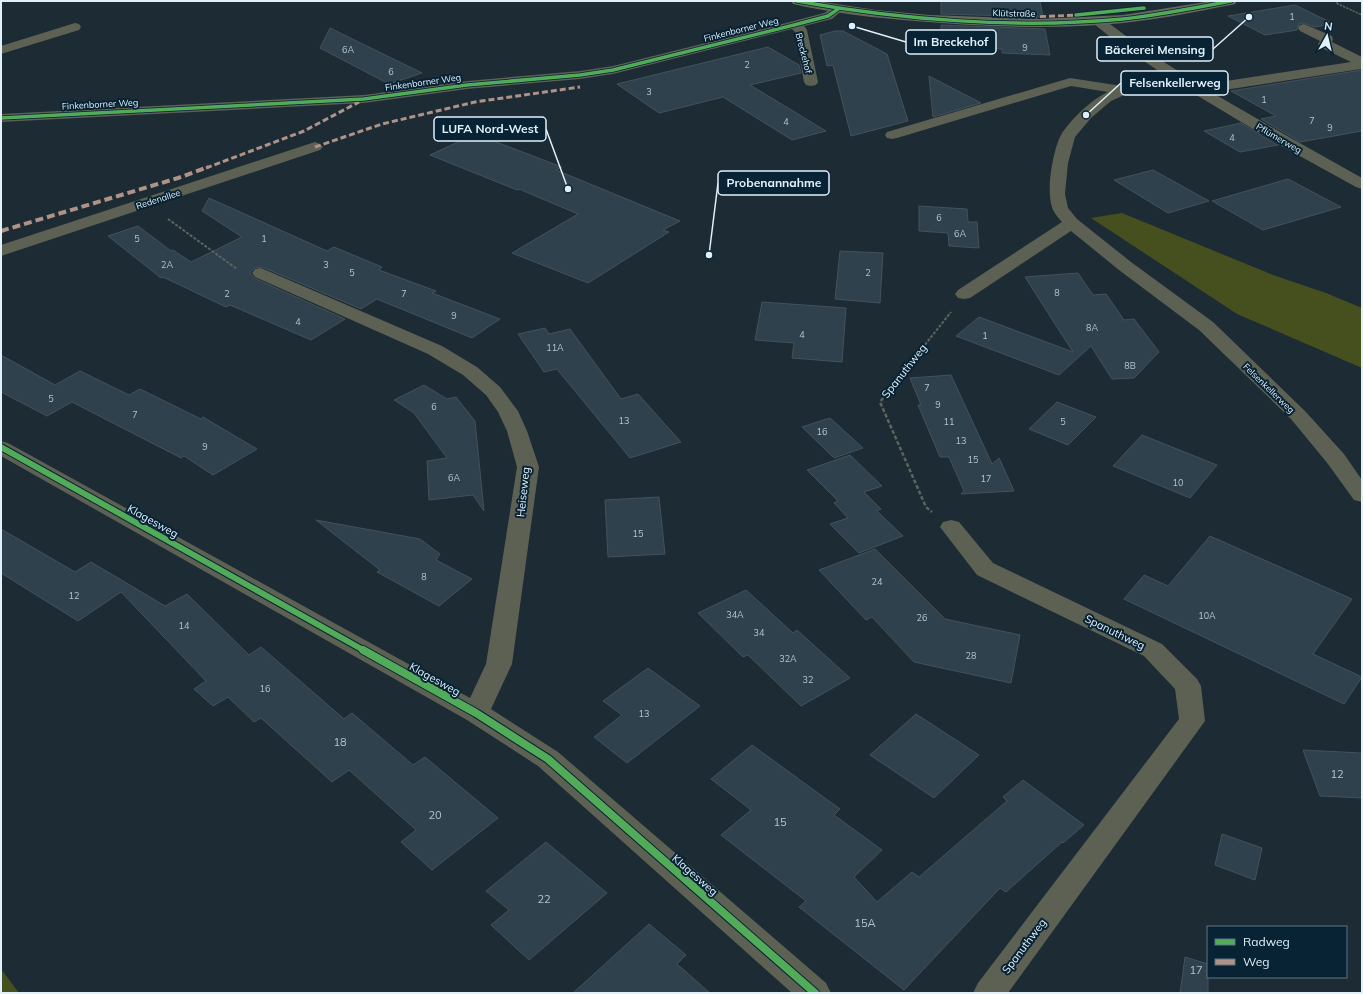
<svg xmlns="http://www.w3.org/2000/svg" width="1363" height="994" font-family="Mulish,sans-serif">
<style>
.forest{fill:#464f1e}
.building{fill:#2f414c;stroke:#46515a}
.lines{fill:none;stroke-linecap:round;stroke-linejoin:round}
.path-far2{stroke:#5d645e;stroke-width:1.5;stroke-dasharray:2.5 1;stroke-linecap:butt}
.path-far1{stroke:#5d645e;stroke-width:2;stroke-dasharray:3 1.5;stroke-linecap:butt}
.path{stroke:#5d645e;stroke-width:2.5;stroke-dasharray:4 2;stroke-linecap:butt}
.minor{fill:#5c6153;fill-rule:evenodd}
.major{fill:#636a59;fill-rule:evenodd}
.quiet-far1{stroke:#af9288;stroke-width:3;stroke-dasharray:6 3;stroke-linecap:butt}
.quiet{stroke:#af9288;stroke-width:4;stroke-dasharray:8 4;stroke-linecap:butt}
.cycleway-far2-casing{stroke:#082334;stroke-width:5}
.cycleway-far1-casing{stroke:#082334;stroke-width:8}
.cycleway-casing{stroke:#082334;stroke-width:10}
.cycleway-far2{stroke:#51ab58;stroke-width:3.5}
.cycleway-far1{stroke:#51ab58;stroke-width:6}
.cycleway{stroke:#51ab58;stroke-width:8}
.labels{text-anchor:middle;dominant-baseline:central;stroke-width:4;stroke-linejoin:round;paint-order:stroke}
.far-street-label{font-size:9px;fill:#e1f1fc;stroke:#082334}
.number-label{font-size:9px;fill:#b4c5d0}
.street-label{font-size:11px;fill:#e1f1fc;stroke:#082334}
.near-number-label{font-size:11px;fill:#b4c5d0}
.leader{fill:none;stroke:#e1f1fc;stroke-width:1.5}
.callout-dot{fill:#e1f1fc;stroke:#082334;stroke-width:1.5}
.callout{fill:#082334;stroke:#e1f1fc;stroke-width:1.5}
.callout-label{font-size:12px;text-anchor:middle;font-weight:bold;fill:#e1f1fc}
</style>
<rect width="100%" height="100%" fill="#1c2b34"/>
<path class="forest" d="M1122 213 1273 275 1326 293 1362 308V368L1237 314 1091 218Z
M1 969 19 993H1Z"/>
<path class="building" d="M941 1H1040L1043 17 941 14Z
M1295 5 1334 24 1314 27 1304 23 1299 24 1297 30 1265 35 1228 16Z
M941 25 1045 29 1050 55 1002 53V49L941 47Z
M330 28 422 73 389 84 320 48Z
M835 31H843L887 54 908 121 851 136 833 65 827 66 820 35Z
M768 47 799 65 801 73 750 85 826 131 792 140 723 97 659 113 617 84Z
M1362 70V131L1300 142 1261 119 1276 116 1231 91Z
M929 76 981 103 933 117Z
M1241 123 1277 145H1278L1240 152 1204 131Z
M475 134 562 167 556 170 680 221 663 230 669 232 588 283 512 253 578 214 519 189 517 190 430 155Z
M1153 170 1209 201 1168 213 1114 180Z
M1288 179 1341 207 1263 230 1212 201Z
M209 198 327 251 334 247 382 267 379 270 436 291 432 293 500 319 472 338 377 299 361 309 262 267 254 268 250 273 254 278 345 319 311 340 230 305 226 307 163 277 161 278 108 236 138 226 171 251 173 250 191 262 242 237 202 211Z
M919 206 967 209 968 222H977L979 248 949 246 948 233 919 231Z
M840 251 883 253 880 303 835 299Z
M1078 273 1093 295 1106 294 1124 320 1134 319 1159 352 1134 378 1112 379 1091 346 1059 375 956 336 979 317 1073 352 1025 277Z
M762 302 846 308 842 362 792 358 794 343 755 340Z
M545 328 549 334 570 329 621 399 638 394 681 442 630 458 557 369 544 372 518 334Z
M1 355 55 385 80 371 129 395 140 389 201 419 203 417 257 449 213 475 184 456 181 458 72 402 47 416 1 392Z
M951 375 992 464 999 458 1014 491 961 494 964 491 949 457H940L918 405H921L910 378Z
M424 385 447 399 456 397 475 421 484 511 473 495 429 500 427 461 447 458 414 413 394 400Z
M1057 402 1096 417 1068 445 1029 429Z
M830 418 863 448 834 458 802 427Z
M1142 435 1217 465 1190 498 1113 466Z
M850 455 882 486 864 492 881 509 877 511 903 536 859 553 830 524 848 518 834 503 838 501 807 470Z
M659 497 665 554 608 557 605 500Z
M316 520 420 539 440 554 436 560 472 579 439 606 377 572 380 570Z
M1 529 75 572 91 562 165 606 187 594 249 655 261 647 344 719 352 713 413 765 425 757 498 818 432 870 401 842 416 830 349 770 332 782 261 718 254 722 228 697 213 706 194 689 206 681 121 592 78 621 1 573Z
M1210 536 1352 599 1313 654 1362 677 1344 704 1124 599 1144 575 1168 586Z
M875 549 945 619 1020 635 1011 683 914 662 872 617 866 620 819 570Z
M746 590 793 633 797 630 850 678 801 706 748 655 743 657 698 613Z
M648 668 700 706 627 763 594 737 622 715 603 701Z
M916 714 979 755 934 798 870 755Z
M752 745 840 809 834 815 882 850 854 877 877 902 912 872 919 877 1007 801 1003 797 1023 780 1084 825 1063 843 1062 842 1006 892 1000 888 904 990 799 907 806 901 721 835 751 810 711 779Z
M1303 750 1362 753V798L1320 796Z
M1222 834 1262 848 1255 880 1215 865Z
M546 842 607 893 529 960 491 925 509 910 486 891Z
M649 924 686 955 677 964 710 993H573Z
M1185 957 1208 964V993H1180Z"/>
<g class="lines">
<path class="path-far2" d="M1338 1 1336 3 1362 15"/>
<path class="path-far1" d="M168 219 237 269
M897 380 951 312"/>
<path class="path" d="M898 379 880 402 926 507 932 512"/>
<path class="minor" d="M838 5 842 6 844 9 832 19 804 26 807 30 818 82 816 85 811 86 806 85 804 82 795 32 792 29 613 74 580 79 467 89 364 103 1 122V114L364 95 467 81 580 71 613 66 790 22 824 13Z
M1098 17 1102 18 1142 48 1200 85 1351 62 1320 47 1318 44 1320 41 1300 31 1298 28 1300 25 1304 24 1332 36 1333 39 1332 42 1362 57 1361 69 1211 92 1289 137 1362 178V189L1356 187 1278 144 1173 81 1144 86 1111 101 1091 118 1075 137 1068 163 1065 194 1068 208 1077 219 1131 262 1213 322 1305 411 1344 454 1362 480V502L1354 500 1328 464 1291 419 1199 330 1119 270 1071 231 970 298 964 299 958 298 955 294 958 290 1062 222C1058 217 1053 212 1052 207 1046 190 1053 150 1061 135 1070 120 1092 99 1108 92L1071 86 897 138 892 139 887 138 885 135 887 132 1070 78 1122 86 1135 80 1163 74 1119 44 1094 24 1092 21 1094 18Z
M75 23 79 24 81 27 79 30 1 54V46Z
M315 142 320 144 323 147 320 150 1 256V245Z
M261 268 442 346 477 367 500 387 518 411 527 431 539 467 512 664 491 709 558 752 826 983 831 993H792L538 766 467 720 1 456V441L8 443 470 698 486 664 517 467 507 431 498 412 486 395 463 375 428 354 255 277 252 273 255 269Z
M951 520 959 522 993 563 1162 644 1197 679 1201 686 1205 721 1008 993H973L978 983 1179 719 1175 689 1144 656 977 575 940 527 943 522Z"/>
<path class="major" d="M791 1H817L876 10 930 15 1039 19 1123 15 1212 1H1237L1235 4 1231 5C1195 12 1160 19 1124 23 1055 30 984 27 915 21 875 18 832 13 793 4Z"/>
<path class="quiet-far1" d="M1031 17 1079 15
M315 147 382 124 475 102 580 87
M206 168 304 131 359 102"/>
<path class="quiet" d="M1 231 178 178 208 167"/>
<g class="cycleway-far2-casing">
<path id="cycleway-far2" d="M797 1C901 20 1018 29 1123 19 1159 15 1195 8 1231 1
M1076 15 1144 8
M1 118 364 99 467 85 580 75 613 70 794 25 828 16 838 9"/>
</g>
<g class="cycleway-far1-casing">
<path id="cycleway-far1" d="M1 447 365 651"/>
</g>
<g class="cycleway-casing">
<path id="cycleway" d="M363 650 476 713 548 759 815 993"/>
</g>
<use href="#cycleway-far2" class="cycleway-far2"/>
<use href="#cycleway-far1" class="cycleway-far1"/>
<use href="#cycleway" class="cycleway"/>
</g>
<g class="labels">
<g class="far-street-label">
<text transform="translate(1014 13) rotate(1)">Klütstraße</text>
<text transform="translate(741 29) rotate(-14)">Finkenborner Weg</text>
<text transform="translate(804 53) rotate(76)">Breckehof</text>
<text transform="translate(423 82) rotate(-8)">Finkenborner Weg</text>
<text transform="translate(100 104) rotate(-3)">Finkenborner Weg</text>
<text transform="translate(1279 138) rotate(30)">Pflümerweg</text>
<text transform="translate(158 199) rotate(-18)">Redenallee</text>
<text transform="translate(1269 388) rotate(44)">Felsenkellerweg</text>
</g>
<g class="number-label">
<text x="1292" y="16">1</text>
<text x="1025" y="47">9</text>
<text x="348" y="49">6A</text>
<text x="747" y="64">2</text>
<text x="391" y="71">6</text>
<text x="649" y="91">3</text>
<text x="1264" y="99">1</text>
<text x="1312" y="120">7</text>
<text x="786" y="121">4</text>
<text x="1330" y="127">9</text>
<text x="1232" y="137">4</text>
<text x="939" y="217">6</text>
<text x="960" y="233">6A</text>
<text x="137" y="238">5</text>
<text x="264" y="238">1</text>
<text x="167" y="264">2A</text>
<text x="326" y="264">3</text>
<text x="352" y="272">5</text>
<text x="868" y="272">2</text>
<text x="1057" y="292">8</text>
<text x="227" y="293">2</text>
<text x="404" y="293">7</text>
<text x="454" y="315">9</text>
<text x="298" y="321">4</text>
<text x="1092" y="327">8A</text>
<text x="802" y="334">4</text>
<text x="985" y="335">1</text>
<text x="555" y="347">11A</text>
<text x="1130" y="365">8B</text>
<text x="927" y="387">7</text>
<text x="51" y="398">5</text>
<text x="938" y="404">9</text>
<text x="434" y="406">6</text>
<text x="135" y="414">7</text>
<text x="624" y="420">13</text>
<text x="949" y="421">11</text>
<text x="1063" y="421">5</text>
<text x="822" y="431">16</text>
<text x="961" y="440">13</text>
<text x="205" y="446">9</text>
<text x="973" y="459">15</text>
<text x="454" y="477">6A</text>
<text x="986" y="478">17</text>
<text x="1178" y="482">10</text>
<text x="638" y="533">15</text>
<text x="424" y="576">8</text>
<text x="877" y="581">24</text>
<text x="74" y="595">12</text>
<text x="735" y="614">34A</text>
<text x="1207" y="615">10A</text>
<text x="922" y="617">26</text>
<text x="184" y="625">14</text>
<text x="759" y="632">34</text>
<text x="971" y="655">28</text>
<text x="788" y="658">32A</text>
<text x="808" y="679">32</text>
<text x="265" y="688">16</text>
<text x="644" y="713">13</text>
</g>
<g class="street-label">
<text transform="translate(904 371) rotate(-52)">Spanuthweg</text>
<text transform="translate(523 492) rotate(-84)">Heiseweg</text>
<text transform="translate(153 521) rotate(29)">Klagesweg</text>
<text transform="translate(1115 632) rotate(26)">Spanuthweg</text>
<text transform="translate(435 679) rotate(29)">Klagesweg</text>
<text transform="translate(695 875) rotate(41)">Klagesweg</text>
<text transform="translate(1024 946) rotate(-53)">Spanuthweg</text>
</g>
<g class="near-number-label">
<text x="340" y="742">18</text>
<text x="1337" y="774">12</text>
<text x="435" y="815">20</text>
<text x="780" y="822">15</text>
<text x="544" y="899">22</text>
<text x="865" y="923">15A</text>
<text x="1196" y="970">17</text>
</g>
</g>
<path class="leader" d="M852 26L906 42M1249 17L1213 49M1086 115L1121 83M568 189L546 129M709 255L718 183"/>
<g class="callout-dot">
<circle cx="852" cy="26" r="4"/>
<circle cx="1249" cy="17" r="4"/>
<circle cx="1086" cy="115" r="4"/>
<circle cx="568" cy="189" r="4"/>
<circle cx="709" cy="255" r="4"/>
</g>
<g class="callout">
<rect x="906" y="30" width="90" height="24" rx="4"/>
<rect x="1097" y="37" width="116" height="24" rx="4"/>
<rect x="1121" y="71" width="107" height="24" rx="4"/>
<rect x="434" y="117" width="112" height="24" rx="4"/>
<rect x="718" y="171" width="111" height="24" rx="4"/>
</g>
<g class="callout-label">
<text x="951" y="46">Im Breckehof</text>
<text x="1155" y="54">Bäckerei Mensing</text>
<text x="1175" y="87">Felsenkellerweg</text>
<text x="490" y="133">LUFA Nord-West</text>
<text x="774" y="187">Probenannahme</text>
</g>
<rect width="1363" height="994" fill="none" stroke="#e1f1fc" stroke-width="4"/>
<rect x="1207" y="926" width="140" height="52" fill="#082334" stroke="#5f7584"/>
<rect x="1215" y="939" width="20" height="6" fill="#51ab58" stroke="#5f7584"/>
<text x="1243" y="946" font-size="12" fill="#e1f1fc">Radweg</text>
<rect x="1215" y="959" width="20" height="6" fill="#af9288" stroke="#5f7584"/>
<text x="1243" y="966" font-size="12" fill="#e1f1fc">Weg</text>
<g transform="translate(1327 36) rotate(8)" stroke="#082334" stroke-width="3" paint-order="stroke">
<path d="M0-3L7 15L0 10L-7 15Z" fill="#e1f1fc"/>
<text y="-6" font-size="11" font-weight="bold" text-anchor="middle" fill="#e1f1fc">N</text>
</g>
</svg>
